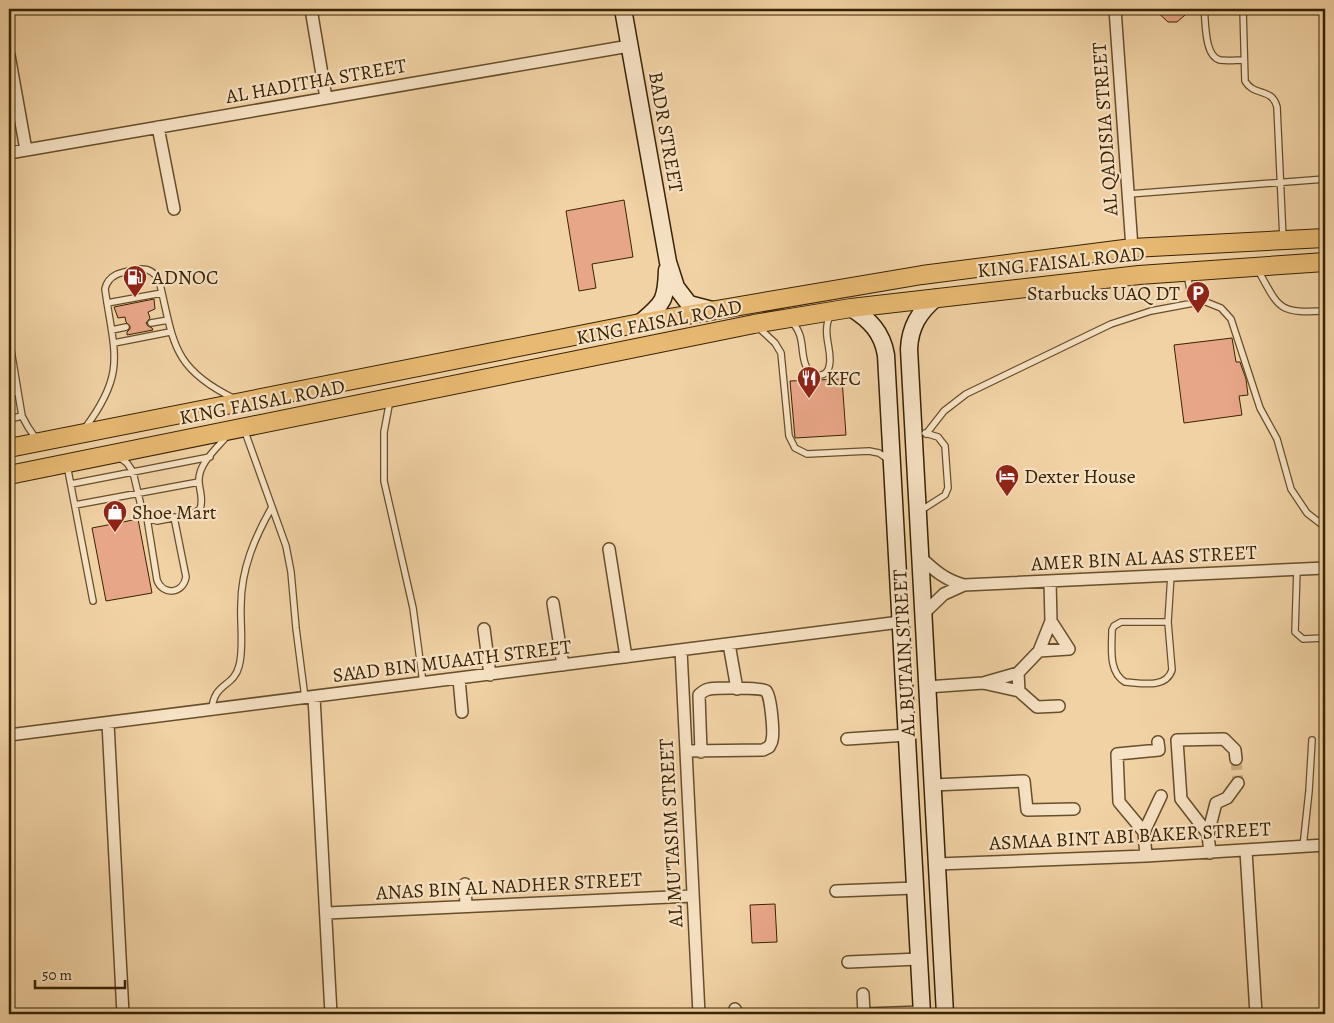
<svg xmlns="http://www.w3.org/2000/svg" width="1334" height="1023" font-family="Alegreya,serif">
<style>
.building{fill:#e8a688;stroke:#382303}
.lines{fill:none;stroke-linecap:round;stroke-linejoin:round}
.street-tunnel{stroke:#ccaf84;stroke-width:11;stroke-dasharray:11 5.5;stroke-linecap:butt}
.lane-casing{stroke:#664f2b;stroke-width:8}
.street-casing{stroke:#664f2b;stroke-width:14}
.secondary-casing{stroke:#382303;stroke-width:19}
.primary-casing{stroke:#382303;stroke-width:20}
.lane{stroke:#f6e2c4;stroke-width:5.5}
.street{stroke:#f6e2c4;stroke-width:11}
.secondary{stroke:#f6e2c4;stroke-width:16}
.primary{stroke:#e8b972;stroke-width:18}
.labels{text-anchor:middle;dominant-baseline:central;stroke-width:4.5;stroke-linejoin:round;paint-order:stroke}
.street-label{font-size:20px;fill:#382303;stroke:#f6e2c4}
.poi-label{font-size:20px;fill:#382303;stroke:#f6e2c4;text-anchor:start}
</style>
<rect width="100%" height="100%" fill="#f1d2a4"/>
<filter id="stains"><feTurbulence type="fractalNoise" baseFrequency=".004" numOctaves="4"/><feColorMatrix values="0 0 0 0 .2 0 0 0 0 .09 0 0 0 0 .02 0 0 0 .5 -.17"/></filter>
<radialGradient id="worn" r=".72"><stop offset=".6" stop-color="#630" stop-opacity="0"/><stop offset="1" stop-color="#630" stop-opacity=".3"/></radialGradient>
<path class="building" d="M1154 9H1192L1177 22H1168Z
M624 200 633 257 592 264 596 288 579 291 566 211Z
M154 299 155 309 148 312 150 318 146 323 148 326 152 328 153 330 127 335V332L130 329V326L126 322 125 317 118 318 114 307Z
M1232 338 1236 362H1240L1246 379 1248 395 1239 396 1242 415 1184 423 1174 345Z
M842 379 846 435 795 438 790 381Z
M138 519 152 593 106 601 92 528Z
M775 904 777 942 752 943 750 905Z"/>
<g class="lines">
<path class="street-tunnel" d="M1236 759 1238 783"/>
<g class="lane-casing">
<path id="lane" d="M1204 9C1206 22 1204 56 1220 60 1227 61 1237 60 1244 60
M1243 9 1245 81C1254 97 1272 87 1277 107L1283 239
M1129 194 1325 179
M1258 270C1280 310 1278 313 1325 311
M1187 273 1192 302
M107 303 162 293
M790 320C808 337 798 355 808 370 813 378 827 377 829 367 834 352 820 333 831 314
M151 323 168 320
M758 327 775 343 781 353 789 436 795 448 807 454 869 451 879 453 889 460
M112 330 126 327
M9 338 22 416 28 427 37 440
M114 343 170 332
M9 393 17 391
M390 400 384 432V481L413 608 423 683
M9 419 22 416
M85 428C127 372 114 353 105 289 109 271 127 272 142 269 150 269 155 273 159 280 174 342 171 368 235 399
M244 429 286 546 291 572 296 628 305 698
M926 434 944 411 966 394 1111 324 1151 311 1199 302H1206L1221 308 1231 319 1260 408 1277 439 1291 489 1307 513 1325 527
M119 457 127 463 133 472 142 510 147 518 157 521 193 514 200 509C204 499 199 490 199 481 198 464 217 448 227 436
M67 465 93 601
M71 484 210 457
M75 505 199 482
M920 511 945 495 948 488 945 446 938 437 925 433
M147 518 157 580C163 596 183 594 186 577L174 517
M1297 569 1295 632 1303 639 1323 638
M1168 622H1121L1114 626 1112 630C1112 647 1108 672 1125 682 1141 683 1166 689 1172 670L1168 622 1171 575
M212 710C213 683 234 687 239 666 244 649 240 623 241 605 241 569 255 537 272 507
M1303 847 1309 791 1312 740"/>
</g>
<g class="street-casing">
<path id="street" d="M311 9 326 98
M1115 9 1132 248
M9 55 26 150
M158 127 174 209
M9 153 629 46
M609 549 626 657
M920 557C934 570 945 580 964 585
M1050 581 1051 621
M553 603 563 665
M923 614 944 594 964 585 1325 568
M484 629 490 675
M729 644 737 689
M681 650 699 1014
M1018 673 983 683 1019 691 1037 707 1059 706
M459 679 462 712
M927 687 983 683
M1019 691 1018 673 1039 651 1051 621 1069 649 1039 651
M314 697 331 1014
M108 723 123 1014
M9 735 900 622
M847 739 907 735
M686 751 763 750 769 747C770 745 772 743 772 740 774 733 771 696 766 691 761 687 717 688 709 689 704 690 702 692 699 695L701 752
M933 785 1024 781 1027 810 1074 809
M1144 832 1161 796
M1208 834 1181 799 1177 740 1224 739 1235 750 1236 759
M1246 851 1256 1014
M1210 853 1208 834 1216 803 1227 798 1238 783
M1146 856 1144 832 1119 802 1117 754 1159 750 1158 742
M937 864 1146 856 1325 845
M465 884 466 906
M836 891 915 888
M327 913 692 896
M848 962 919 959
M863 994 864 1014 922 1012
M735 1009 738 1014"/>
</g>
<g class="secondary-casing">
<path id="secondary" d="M623 9 668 262 676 287 689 304 712 310
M936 298C919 312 910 327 909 349L945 1014
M851 308C870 320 882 332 886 355L922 1014
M640 323C663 303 666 302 667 270"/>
</g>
<g class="primary-casing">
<path id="primary" d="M9 448 640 323 922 275 1132 248 1325 238
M9 475 754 324 851 308 1139 275 1325 262"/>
</g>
<use href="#lane" class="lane"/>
<use href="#street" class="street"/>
<use href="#secondary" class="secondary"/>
<use href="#primary" class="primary"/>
</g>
<defs>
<g id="fuel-pin" transform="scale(1.25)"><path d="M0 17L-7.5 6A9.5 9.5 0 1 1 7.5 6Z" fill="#8f2418" stroke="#f6e2c4"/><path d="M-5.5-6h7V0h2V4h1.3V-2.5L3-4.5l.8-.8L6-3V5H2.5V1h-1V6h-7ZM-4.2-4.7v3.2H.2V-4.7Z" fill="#fff"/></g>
<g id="parking-pin" transform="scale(1.25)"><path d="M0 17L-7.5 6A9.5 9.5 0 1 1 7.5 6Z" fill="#8f2418" stroke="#f6e2c4"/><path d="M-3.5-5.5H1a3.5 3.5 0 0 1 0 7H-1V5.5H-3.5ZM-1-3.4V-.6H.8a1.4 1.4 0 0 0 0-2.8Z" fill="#fff"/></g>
<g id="restaurant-pin" transform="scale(1.25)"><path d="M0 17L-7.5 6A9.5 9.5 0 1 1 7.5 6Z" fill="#8f2418" stroke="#f6e2c4"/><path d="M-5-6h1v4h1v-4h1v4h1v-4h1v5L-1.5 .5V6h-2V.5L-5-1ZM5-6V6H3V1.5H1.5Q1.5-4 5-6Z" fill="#fff"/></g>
<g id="hotel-pin" transform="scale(1.25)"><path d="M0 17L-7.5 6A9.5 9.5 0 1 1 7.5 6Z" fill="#8f2418" stroke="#f6e2c4"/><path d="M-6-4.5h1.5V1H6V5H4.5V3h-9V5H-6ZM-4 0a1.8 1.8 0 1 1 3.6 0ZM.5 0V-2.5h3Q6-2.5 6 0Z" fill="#fff"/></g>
<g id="shop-pin" transform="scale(1.25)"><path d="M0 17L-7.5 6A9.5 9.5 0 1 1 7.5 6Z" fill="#8f2418" stroke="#f6e2c4"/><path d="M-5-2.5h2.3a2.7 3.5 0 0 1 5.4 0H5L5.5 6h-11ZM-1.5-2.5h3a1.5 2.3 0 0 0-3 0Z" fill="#fff"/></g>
</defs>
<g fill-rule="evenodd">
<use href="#fuel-pin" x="135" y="277"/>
<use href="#parking-pin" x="1198" y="293"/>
<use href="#restaurant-pin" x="809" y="378"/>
<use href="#hotel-pin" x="1007" y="476"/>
<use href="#shop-pin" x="115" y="512"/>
</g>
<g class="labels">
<g class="street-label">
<text transform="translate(316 81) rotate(-10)">AL HADITHA STREET</text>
<text transform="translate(1105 129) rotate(-94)">AL QADISIA STREET</text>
<text transform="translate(666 132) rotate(80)">BADR STREET</text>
<text transform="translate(1061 262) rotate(-6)">KING FAISAL ROAD</text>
<text transform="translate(659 322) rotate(-11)">KING FAISAL ROAD</text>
<text transform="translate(262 402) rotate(-11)">KING FAISAL ROAD</text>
<text transform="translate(1144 558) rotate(-3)">AMER BIN AL AAS STREET</text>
<text transform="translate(904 653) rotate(-93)">AL BUTAIN STREET</text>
<text transform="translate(452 661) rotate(-7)">SA'AD BIN MUAATH STREET</text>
<text transform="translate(671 833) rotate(-93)">AL MU'TASIM STREET</text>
<text transform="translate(1130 836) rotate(-3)">ASMAA BINT ABI BAKER STREET</text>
<text transform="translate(509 886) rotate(-3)">ANAS BIN AL NADHER STREET</text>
</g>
<g class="poi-label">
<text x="152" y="277">ADNOC</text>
<text x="1180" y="293" text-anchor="end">Starbucks UAQ DT</text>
<text x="826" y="378">KFC</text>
<text x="1024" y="476">Dexter House</text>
<text x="132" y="512">Shoe Mart</text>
</g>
</g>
<rect width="1334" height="1023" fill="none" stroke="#f1d2a4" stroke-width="30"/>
<rect x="10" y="10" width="1314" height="1003" fill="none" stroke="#382303" stroke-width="2.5"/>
<rect x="15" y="15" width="1304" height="993" fill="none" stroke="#382303"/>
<path d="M35 980v8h90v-8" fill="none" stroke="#382303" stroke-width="2.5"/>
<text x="42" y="980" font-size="15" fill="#382303" stroke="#f6e2c4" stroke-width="4" paint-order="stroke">50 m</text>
<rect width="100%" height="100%" filter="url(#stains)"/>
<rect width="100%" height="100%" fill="url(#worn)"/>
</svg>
